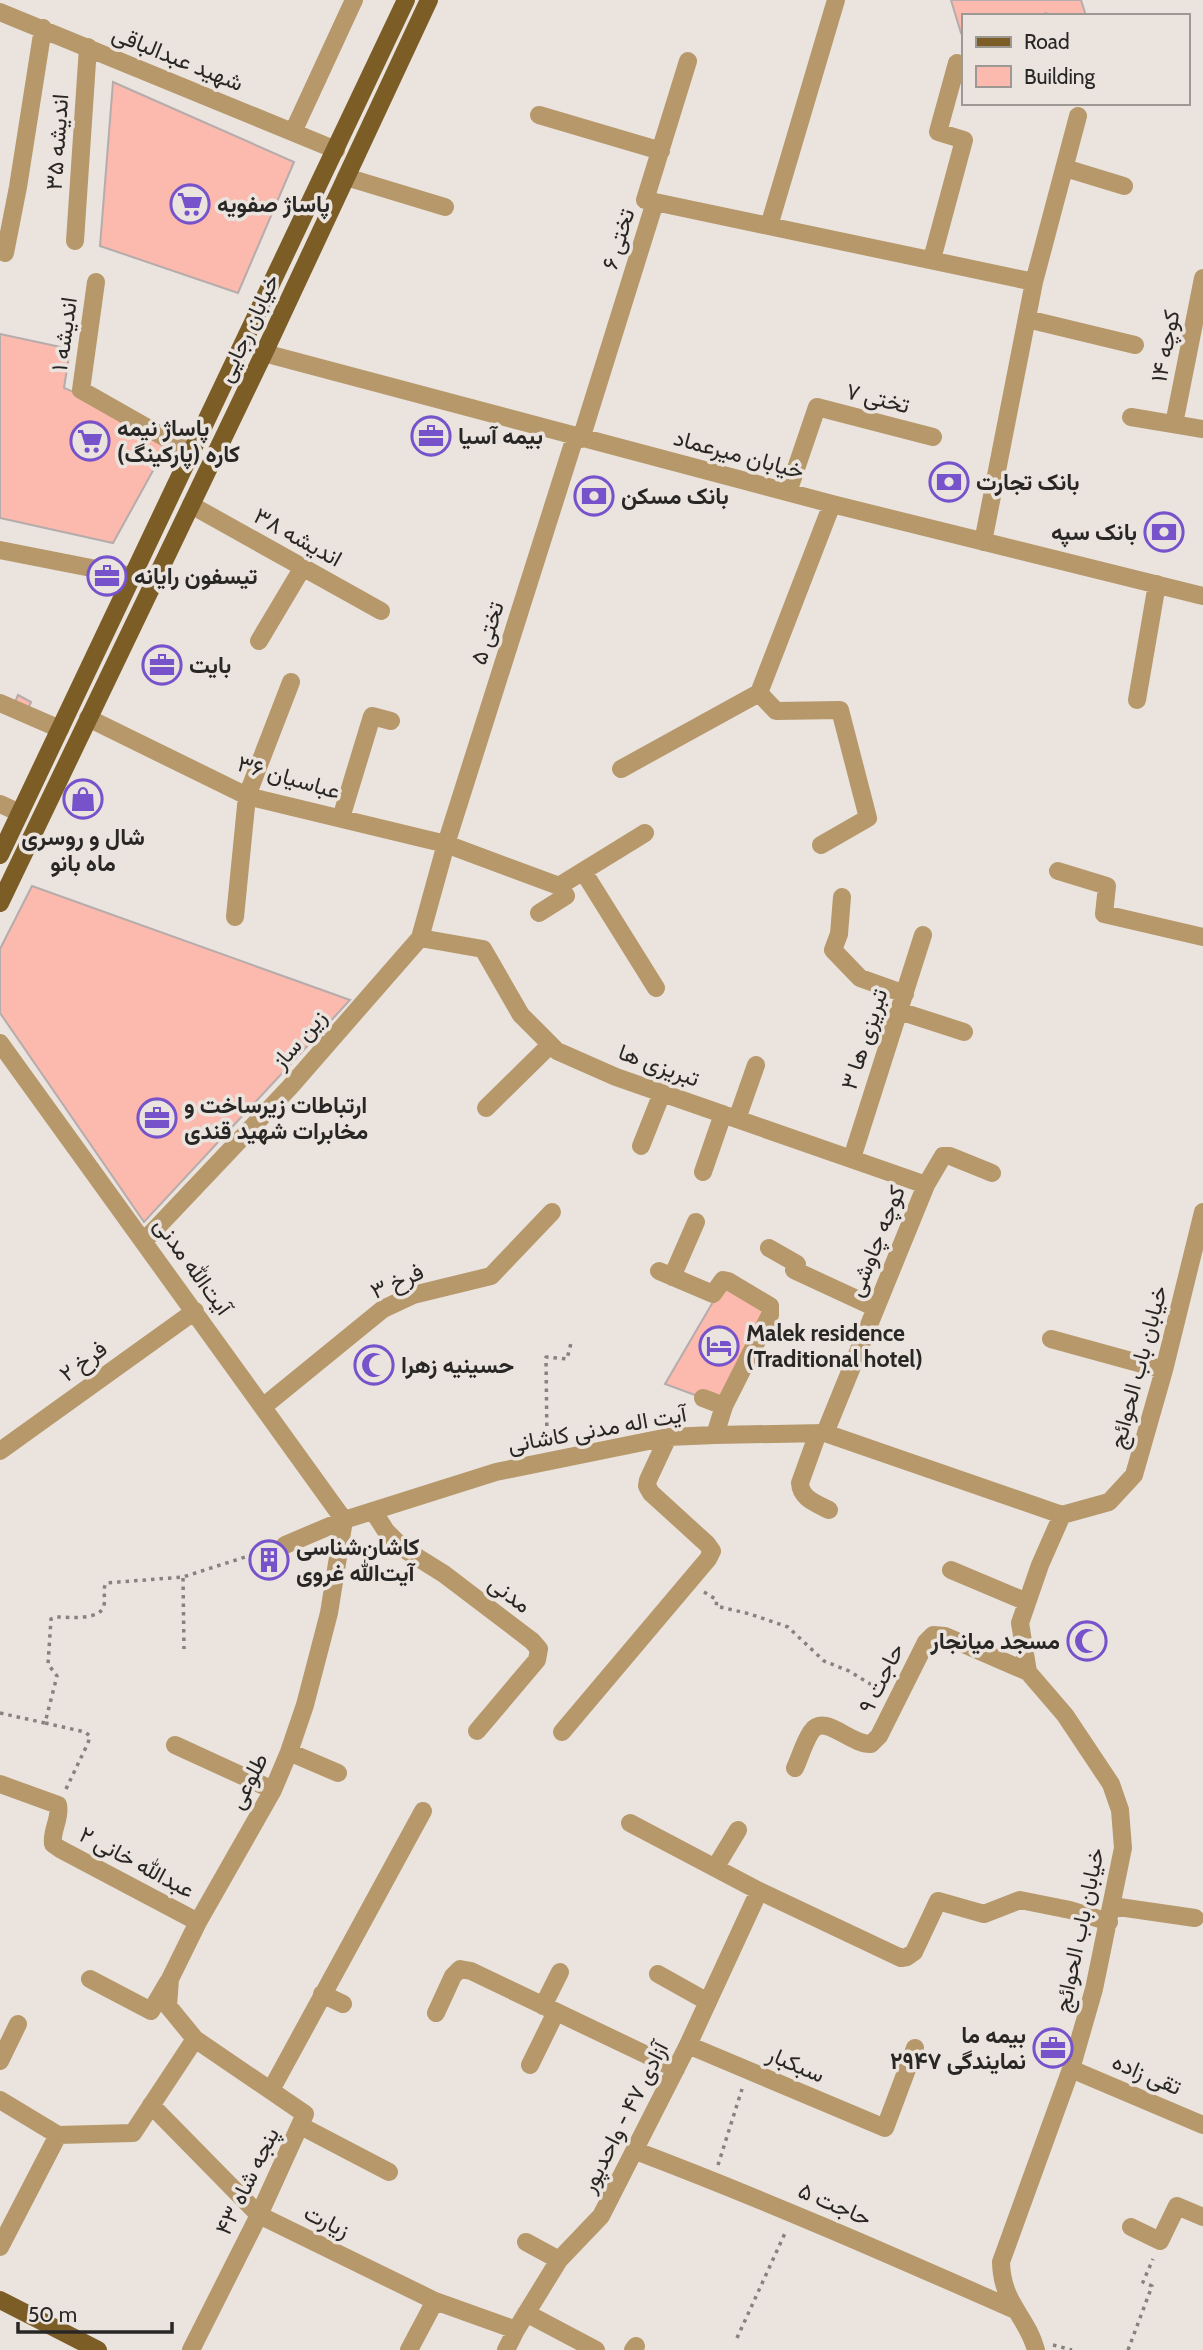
<svg xmlns="http://www.w3.org/2000/svg" width="1203" height="2350" font-family="Cabin,Vazirmatn,sans-serif">
<style>
.building{fill:#fcb9ad;stroke:#b5acab;stroke-width:2}
.lines{fill:none;stroke-linecap:round;stroke-linejoin:round}
.path{stroke:#86827f;stroke-width:3.5;stroke-dasharray:3.5 5;stroke-linecap:butt}
.minor{stroke:#b6986a;stroke-width:18}
.major{stroke:#7c5d26;stroke-width:18}
.labels{text-anchor:middle;dominant-baseline:central;stroke-width:7;stroke-linejoin:round;paint-order:stroke}
.street-label{font-size:23px;fill:#292725;stroke:#eae3de}
.poi-label{font-size:23px;font-weight:bold;fill:#292725;stroke:#eae3de;text-anchor:start}
</style>
<rect width="100%" height="100%" fill="#eae3de"/>
<path class="building" d="M951 0H1081L1086 16H1047L1046 13 1038 16H963V32L961 33Z
M113 82 294 162 238 293 100 246Z
M0 334 70 349 64 388 158 427H169L177 434 179 438 178 449 170 457 160 458 113 543 0 518Z
M18 695 31 702 28 709 15 702Z
M32 886 350 1000 144 1222 0 1013V949Z
M724 1283 767 1307 730 1395 703 1398 665 1384Z
M279 1549 280 1565 258 1569V1555Z"/>
<g class="lines">
<path class="path" d="M547 1443 546 1357 567 1359 571 1343
M183 1578 184 1649
M704 1592 717 1600 716 1606 750 1614 788 1627 824 1661 849 1671 880 1690
M0 1713 45 1723
M66 1789 88 1743 90 1736 85 1732 45 1723 57 1676 48 1664 51 1619 57 1617C69 1617 101 1621 104 1605 106 1597 102 1591 106 1583L183 1577 267 1550
M718 2165 742 2089
M737 2338 786 2231
M1053 2345 1072 2350
M1128 2350 1152 2286 1143 2282 1153 2259"/>
<path class="minor" d="M0 12 336 150
M539 115 661 151
M293 132 354 0
M1065 168 1124 186
M346 177 445 207
M655 202 1034 282
M769 226 836 0
M75 241 88 47
M5 253 18 187 43 28
M932 259 964 140 938 132 957 63
M96 282 81 390 192 453
M1027 319 1135 345
M264 353 832 504 1203 596
M1131 417 1203 429
M1174 424 1203 278
M581 439 655 202 645 200 688 61
M788 492 817 407 933 437
M191 505 381 611
M983 542 1034 282 1078 116
M0 550 132 576
M259 641 303 567
M759 693 776 711 840 710 868 818 821 845
M1137 700 1157 584
M0 703 60 729
M88 718 247 796 446 844 559 886 645 833
M621 769 759 693 832 504
M0 804 20 813
M341 818 372 716 391 721
M583 871 656 988
M1058 871 1107 886 1104 914 1203 937
M842 897 839 934 833 950 860 978 905 994
M539 913 566 896 559 886
M235 917 247 796 291 682
M420 938 483 949 521 1015 557 1051 616 1077 926 1185
M899 1011 964 1032
M0 1043 344 1520
M486 1108 550 1045
M737 1119 756 1065
M641 1146 662 1093
M852 1158 923 935
M703 1172 723 1114
M145 1240 290 1087 420 938 446 844 575 437
M769 1248 797 1264 794 1270 876 1308
M659 1271 713 1294 723 1280 728 1281 770 1306V1315L724 1406 715 1435
M672 1277 696 1222
M1051 1339 1164 1370
M703 1398 724 1406
M264 1406 383 1309 413 1295 491 1276 552 1212
M818 1433 800 1483C801 1499 816 1503 829 1510
M825 1433 926 1185 943 1156H950L992 1173
M0 1451 195 1311
M373 1511 386 1531 404 1549 444 1574 532 1641 539 1649 537 1660 477 1731
M285 1545 344 1520 496 1472 668 1437 715 1435 825 1433 1062 1515
M951 1570 1027 1602
M562 1732 708 1559 712 1551 707 1544 651 1493 647 1486 648 1480 668 1437
M175 1745 273 1790
M289 1752 338 1773
M795 1768C800 1757 804 1743 811 1732 824 1712 850 1745 871 1744L879 1736 926 1642 933 1635 945 1636 1028 1672
M0 1784 58 1805C61 1819 51 1830 53 1844L60 1849 198 1922
M630 1823 759 1891 901 1958 907 1957 914 1952 938 1901 984 1914 1020 1900 1070 1910 1109 1922
M715 1868 738 1830
M1112 1906 1195 1918
M658 1974 708 2002
M90 1979 151 2011 168 1982
M322 1994 343 2004
M543 2006 560 1972
M436 2013 453 1976 460 1969 471 1971 676 2069
M688 2045 885 2128 915 2048
M0 2061 18 2024
M530 2065 556 2012
M1071 2069 1203 2125
M271 2090 423 1811
M0 2100 58 2135
M151 2105 259 2215 435 2301 516 2330
M301 2126 389 2172
M58 2135 133 2133 195 2039
M636 2151C763 2199 888 2254 1013 2309
M1131 2227 1160 2241 1177 2206 1203 2217
M526 2242 559 2260
M0 2247 58 2135
M526 2313 596 2350
M191 2350 259 2215 305 2114 195 2039 168 2006 170 1979 198 1922 273 1790 289 1752 305 1705 329 1613 344 1520
M409 2350 435 2301
M506 2350 516 2330 559 2260 601 2216 688 2045 759 1891
M633 2350 636 2346
M1036 2350C1027 2316 1002 2304 1001 2262L1071 2069 1094 1989 1123 1848 1120 1810 1111 1784 1065 1715 1028 1672 1020 1623 1040 1565 1062 1515 1109 1502 1134 1475 1164 1370 1203 1212"/>
<path class="major" d="M0 855 406 0
M0 903 264 353 429 0
M0 2300 98 2350"/>
</g>
<defs>
<g id="supermarket-ring" transform="scale(2.0125)"><circle r="9.5" fill="#eae3de" stroke="#7652cb" stroke-width="1.5"/><path d="M-6-5.5h2.5l.6 2H6L4.5 2H-2.5L-4.4-4H-6ZM-1.5 3.2a1.3 1.3 0 1 0 .1 0ZM3 3.2a1.3 1.3 0 1 0 .1 0Z" fill="#7652cb"/></g>
<g id="office-ring" transform="scale(2.0125)"><circle r="9.5" fill="#eae3de" stroke="#7652cb" stroke-width="1.5"/><path d="M-6-3h4V-5.5h4V-3h4V5H-6ZM-1-4.5V-3h2v-1.5ZM-6 0V1H6V0Z" fill="#7652cb"/></g>
<g id="bank-ring" transform="scale(2.0125)"><circle r="9.5" fill="#eae3de" stroke="#7652cb" stroke-width="1.5"/><path d="M-6-4H6V4H-6ZM0-2.3a2.3 2.3 0 1 0 0 4.6a2.3 2.3 0 1 0 0-4.6Z" fill="#7652cb"/></g>
<g id="shop-ring" transform="scale(2.0125)"><circle r="9.5" fill="#eae3de" stroke="#7652cb" stroke-width="1.5"/><path d="M-5-2.5h2.3a2.7 3.5 0 0 1 5.4 0H5L5.5 6h-11ZM-1.5-2.5h3a1.5 2.3 0 0 0-3 0Z" fill="#7652cb"/></g>
<g id="hotel-ring" transform="scale(2.0125)"><circle r="9.5" fill="#eae3de" stroke="#7652cb" stroke-width="1.5"/><path d="M-6-4.5h1.5V1H6V5H4.5V3h-9V5H-6ZM-4 0a1.8 1.8 0 1 1 3.6 0ZM.5 0V-2.5h3Q6-2.5 6 0Z" fill="#7652cb"/></g>
<g id="mosque-ring" transform="scale(2.0125)"><circle r="9.5" fill="#eae3de" stroke="#7652cb" stroke-width="1.5"/><path d="M3.5-4.9A6 6 0 1 0 3.5 4.9A5 5 0 1 1 3.5-4.9Z" fill="#7652cb"/></g>
<g id="building-ring" transform="scale(2.0125)"><circle r="9.5" fill="#eae3de" stroke="#7652cb" stroke-width="1.5"/><path d="M-4-6H4V6H1V3H-1V6H-4ZM-2.5-4.3h1.7v1.8h-1.7ZM.8-4.3h1.7v1.8H.8ZM-2.5-1h1.7V.8h-1.7ZM.8-1h1.7V.8H.8Z" fill="#7652cb"/></g>
</defs>
<g fill-rule="evenodd">
<use href="#supermarket-ring" x="190" y="204"/>
<use href="#office-ring" x="431" y="436"/>
<use href="#supermarket-ring" x="90" y="441"/>
<use href="#bank-ring" x="949" y="482"/>
<use href="#bank-ring" x="594" y="496"/>
<use href="#bank-ring" x="1164" y="532"/>
<use href="#office-ring" x="107" y="576"/>
<use href="#office-ring" x="162" y="665"/>
<use href="#shop-ring" x="83" y="799"/>
<use href="#office-ring" x="157" y="1118"/>
<use href="#hotel-ring" x="719" y="1346"/>
<use href="#mosque-ring" x="374" y="1365"/>
<use href="#building-ring" x="269" y="1560"/>
<use href="#mosque-ring" x="1087" y="1641"/>
<use href="#office-ring" x="1053" y="2048"/>
</g>
<g class="labels">
<g class="street-label">
<text transform="translate(178 58) rotate(22)">شهید عبدالباقی</text>
<text transform="translate(57 142) rotate(-86)">اندیشه ۳۵</text>
<text transform="translate(618 239) rotate(-73)">تختی ۶</text>
<text transform="translate(248 328) rotate(-65)">خیابان رجایی</text>
<text transform="translate(64 334) rotate(-82)">اندیشه ۱</text>
<text transform="translate(1165 346) rotate(-79)">کوچه ۱۴</text>
<text transform="translate(878 398) rotate(14)">تختی ۷</text>
<text transform="translate(739 454) rotate(15)">خیابان میرعماد</text>
<text transform="translate(298 537) rotate(29)">اندیشه ۳۸</text>
<text transform="translate(487 633) rotate(-73)">تختی ۵</text>
<text transform="translate(289 777) rotate(16)">عباسیان ۳۶</text>
<text transform="translate(299 1039) rotate(-49)">زین ساز</text>
<text transform="translate(864 1039) rotate(-72)">تبریزی ها ۳</text>
<text transform="translate(659 1065) rotate(20)">تبریزی ها</text>
<text transform="translate(876 1241) rotate(-68)">کوچه چاوشی</text>
<text transform="translate(193 1266) rotate(54)">آیت‌الله مدنی</text>
<text transform="translate(397 1281) rotate(-24)">فرخ ۳</text>
<text transform="translate(83 1361) rotate(-36)">فرخ ۲</text>
<text transform="translate(1138 1367) rotate(-75)">خیابان باب الحوائج</text>
<text transform="translate(597 1429) rotate(-10)">آیت اله مدنی کاشانی</text>
<text transform="translate(510 1594) rotate(37)">مدنی</text>
<text transform="translate(881 1678) rotate(-64)">حاجت ۹</text>
<text transform="translate(248 1781) rotate(-63)">طلوعی</text>
<text transform="translate(137 1862) rotate(28)">عبدالله خانی ۲</text>
<text transform="translate(1079 1930) rotate(-78)">خیابان باب الحوائج</text>
<text transform="translate(796 2064) rotate(23)">سبکبار</text>
<text transform="translate(1147 2074) rotate(23)">تقی زاده</text>
<text transform="translate(624 2117) rotate(-63)">آزادی ۴۷ - واحدپور</text>
<text transform="translate(247 2181) rotate(-64)">پنجه شاه ۴۳</text>
<text transform="translate(835 2204) rotate(23)">حاجت ۵</text>
<text transform="translate(327 2221) rotate(26)">زیارت</text>
</g>
<g class="poi-label">
<text x="217" y="204">پاساژ صفویه</text>
<text x="117" y="428">پاساژ نیمه<tspan x="117" dy="26">کاره (پارکینگ)</tspan></text>
<text x="458" y="436">بیمه آسیا</text>
<text x="976" y="482">بانک تجارت</text>
<text x="621" y="496">بانک مسکن</text>
<text x="1137" y="532" text-anchor="end">بانک سپه</text>
<text x="134" y="576">تیسفون رایانه</text>
<text x="189" y="665">بایت</text>
<text x="83" y="837" text-anchor="middle">شال و روسری<tspan x="83" dy="26">ماه بانو</tspan></text>
<text x="184" y="1105">ارتباطات زیرساخت و<tspan x="184" dy="26">مخابرات شهید قندی</tspan></text>
<text x="746" y="1333">Malek residence<tspan x="746" dy="26">(Traditional hotel)</tspan></text>
<text x="401" y="1365">حسینیه زهرا</text>
<text x="296" y="1547">کاشان‌شناسی<tspan x="296" dy="26">آیت‌الله غروی</tspan></text>
<text x="1060" y="1641" text-anchor="end">مسجد میانجار</text>
<text x="1026" y="2035" text-anchor="end">بیمه ما<tspan x="1026" dy="26">نمایندگی ۲۹۴۷</tspan></text>
</g>
</g>
<rect x="962" y="14" width="228" height="91" fill="#eae3de" stroke="#9d9894" stroke-width="2"/>
<rect x="976" y="37" width="35" height="10" fill="#7c5d26" stroke="#9d9894" stroke-width="2"/>
<text x="1024" y="49" font-size="21" fill="#292725">Road</text>
<rect x="976" y="66" width="35" height="21" fill="#fcb9ad" stroke="#9d9894" stroke-width="2"/>
<text x="1024" y="84" font-size="21" fill="#292725">Building</text>
<path d="M18 2322v10h154v-10" fill="none" stroke="#292725" stroke-width="3.5"/>
<text x="28" y="2322" font-size="21" fill="#292725" stroke="#eae3de" stroke-width="5" paint-order="stroke">50 m</text>
</svg>
